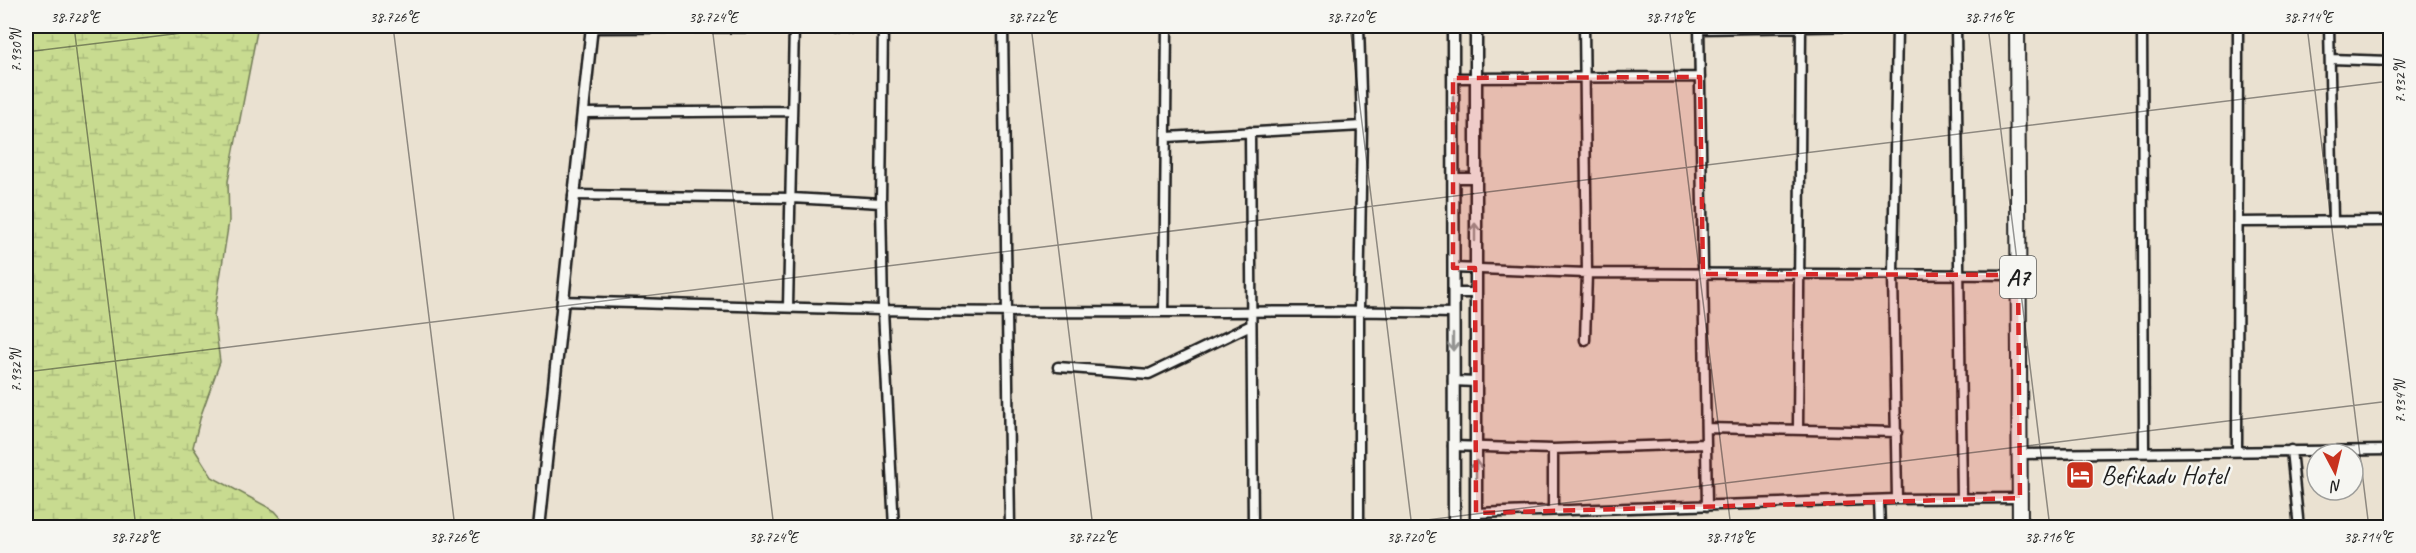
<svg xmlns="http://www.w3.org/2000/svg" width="2416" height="553" font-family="Caveat,sans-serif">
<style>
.wetland{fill:url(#wetland-marsh);stroke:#727c56;stroke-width:1.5}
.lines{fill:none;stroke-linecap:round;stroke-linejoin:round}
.minor-casing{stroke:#1c1c1c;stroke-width:13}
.tertiary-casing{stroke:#1c1c1c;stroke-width:15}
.trunk-casing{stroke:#1c1c1c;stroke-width:18}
.minor{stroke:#f6f6f2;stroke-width:8}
.tertiary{stroke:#f6f6f2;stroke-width:10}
.trunk{stroke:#f6f6f2;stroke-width:14}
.oneway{stroke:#949492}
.marked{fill:#d62828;fill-opacity:0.2;stroke:#d62828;stroke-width:4.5;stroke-dasharray:12 8;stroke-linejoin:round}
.ticks{fill:none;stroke:#1c1c1c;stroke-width:1.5;stroke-opacity:0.45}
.labels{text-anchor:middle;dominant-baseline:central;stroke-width:5;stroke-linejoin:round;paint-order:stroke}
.shield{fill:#f6f6f2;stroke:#5d5d5c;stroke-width:1.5}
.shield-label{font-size:24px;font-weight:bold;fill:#1c1c1c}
.poi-label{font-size:26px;fill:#1c1c1c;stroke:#f6f6f2;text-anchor:start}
.neatline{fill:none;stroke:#1c1c1c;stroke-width:2}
.ticks-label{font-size:15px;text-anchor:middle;fill:#1c1c1c}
</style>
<defs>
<pattern id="wetland-marsh" width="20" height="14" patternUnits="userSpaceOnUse" patternTransform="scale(1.5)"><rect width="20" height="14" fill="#c8db90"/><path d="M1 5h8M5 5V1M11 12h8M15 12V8" fill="none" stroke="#abbb7c"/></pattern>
</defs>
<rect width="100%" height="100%" fill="#eae1d1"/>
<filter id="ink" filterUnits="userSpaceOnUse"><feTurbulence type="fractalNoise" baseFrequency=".0167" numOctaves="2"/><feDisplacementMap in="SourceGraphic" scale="12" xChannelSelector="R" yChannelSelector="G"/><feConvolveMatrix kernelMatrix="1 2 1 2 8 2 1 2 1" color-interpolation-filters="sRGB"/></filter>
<g filter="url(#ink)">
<path class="wetland" d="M26 26H258L228 181 229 221 214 316 220 362 201 415 193 447 212 477 275 511 289 527H26V262L31 254 26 214Z"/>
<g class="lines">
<g class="minor-casing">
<path id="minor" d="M883 26 881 203 883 310 894 528
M1003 26 1010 528
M1359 26 1362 126 1359 310V528
M1584 26 1587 273 1585 340
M1699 26 1707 506
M1897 26 1893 274 1897 499
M1956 26 1962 498
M2142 26 2144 451
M2329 26 2333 221
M1699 29 1863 26
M2331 59 2390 61
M1453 78 1700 77
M584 113 792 111
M1250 132 1253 528
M1167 137 1362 126
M1453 178H1475
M573 195 792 198 881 203
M2238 222 2390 221
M1453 268 1587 273 2018 275
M1454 293H1475
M562 301C763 307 963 314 1164 312 1261 312 1357 310 1453 313
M788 307 794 26
M1164 312 1167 26
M1058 367 1149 374 1251 325
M1453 381 1475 382
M1706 428 1897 432
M1798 429 1801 26
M1453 446 1553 449 1706 444
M1553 449V510
M2291 450 2299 528
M2237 451 2238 26
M2020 454 2390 450
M1879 500 1880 528
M1476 513 1897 499 2020 498"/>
</g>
<g class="tertiary-casing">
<path id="tertiary" d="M1453 26 1454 528
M1476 26V528
M592 27 866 26
M539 528 592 26"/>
</g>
<g class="trunk-casing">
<path id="trunk" d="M2017 26 2020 528"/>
</g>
<use href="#minor" class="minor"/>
<use href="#tertiary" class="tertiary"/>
<use href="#trunk" class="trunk"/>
</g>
<defs><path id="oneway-shaft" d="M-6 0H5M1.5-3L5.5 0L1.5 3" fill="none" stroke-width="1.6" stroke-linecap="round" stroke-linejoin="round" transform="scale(1.5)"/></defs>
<g class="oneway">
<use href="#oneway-shaft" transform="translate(1453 105) rotate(90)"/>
<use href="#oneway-shaft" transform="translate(1475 232) rotate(-90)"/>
<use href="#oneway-shaft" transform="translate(1453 342) rotate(90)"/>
<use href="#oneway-shaft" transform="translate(1476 469) rotate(-90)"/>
</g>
</g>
<path class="marked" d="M1700 77 1703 274 2018 275 2020 498 1476 513 1475 268H1453V78Z"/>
<path class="ticks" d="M74 26 136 528M393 26 455 528M712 26 774 528M1031 26 1093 528M1350 26 1412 528M1669 26 1731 528M1988 26 2050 528M2307 26 2369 528M26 52 239 26M26 372 2390 81M1362 528 2390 401"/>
<defs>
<g id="hotel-square" transform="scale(1.5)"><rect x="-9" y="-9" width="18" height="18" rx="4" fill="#c8321e" stroke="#f6f6f2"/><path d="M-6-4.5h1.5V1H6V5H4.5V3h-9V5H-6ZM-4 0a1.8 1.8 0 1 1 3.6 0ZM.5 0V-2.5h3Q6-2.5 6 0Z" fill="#fff"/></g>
</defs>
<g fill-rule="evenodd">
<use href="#hotel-square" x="2080" y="475"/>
</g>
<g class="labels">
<rect class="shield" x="2000" y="256" width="36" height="42" rx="4.5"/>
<g class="shield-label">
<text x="2018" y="277">A7</text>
</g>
<g class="poi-label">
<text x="2101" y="475">Befikadu Hotel</text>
</g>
</g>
<rect width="2416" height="553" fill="none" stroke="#f6f6f2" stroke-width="66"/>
<g transform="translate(2335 472) rotate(173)"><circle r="28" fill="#f6f6f2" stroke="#9f9f9c" stroke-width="1.5"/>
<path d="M0-4.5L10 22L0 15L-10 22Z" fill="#c8321e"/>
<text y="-9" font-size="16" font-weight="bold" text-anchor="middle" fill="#1c1c1c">N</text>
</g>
<rect x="33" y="33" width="2350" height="487" class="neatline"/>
<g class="ticks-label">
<text x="75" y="22">38.728°E</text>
<text x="394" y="22">38.726°E</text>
<text x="713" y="22">38.724°E</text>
<text x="1032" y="22">38.722°E</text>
<text x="1351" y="22">38.720°E</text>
<text x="1670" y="22">38.718°E</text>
<text x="1989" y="22">38.716°E</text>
<text x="2308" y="22">38.714°E</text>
<text transform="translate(16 51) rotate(-90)" y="5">7.930°N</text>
<text transform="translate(2400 82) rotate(-90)" y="5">7.932°N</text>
<text transform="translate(16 371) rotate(-90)" y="5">7.932°N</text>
<text transform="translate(2400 402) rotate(-90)" y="5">7.934°N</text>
<text x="135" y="542">38.728°E</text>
<text x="454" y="542">38.726°E</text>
<text x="773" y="542">38.724°E</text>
<text x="1092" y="542">38.722°E</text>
<text x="1411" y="542">38.720°E</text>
<text x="1730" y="542">38.718°E</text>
<text x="2049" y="542">38.716°E</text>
<text x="2368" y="542">38.714°E</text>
</g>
</svg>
